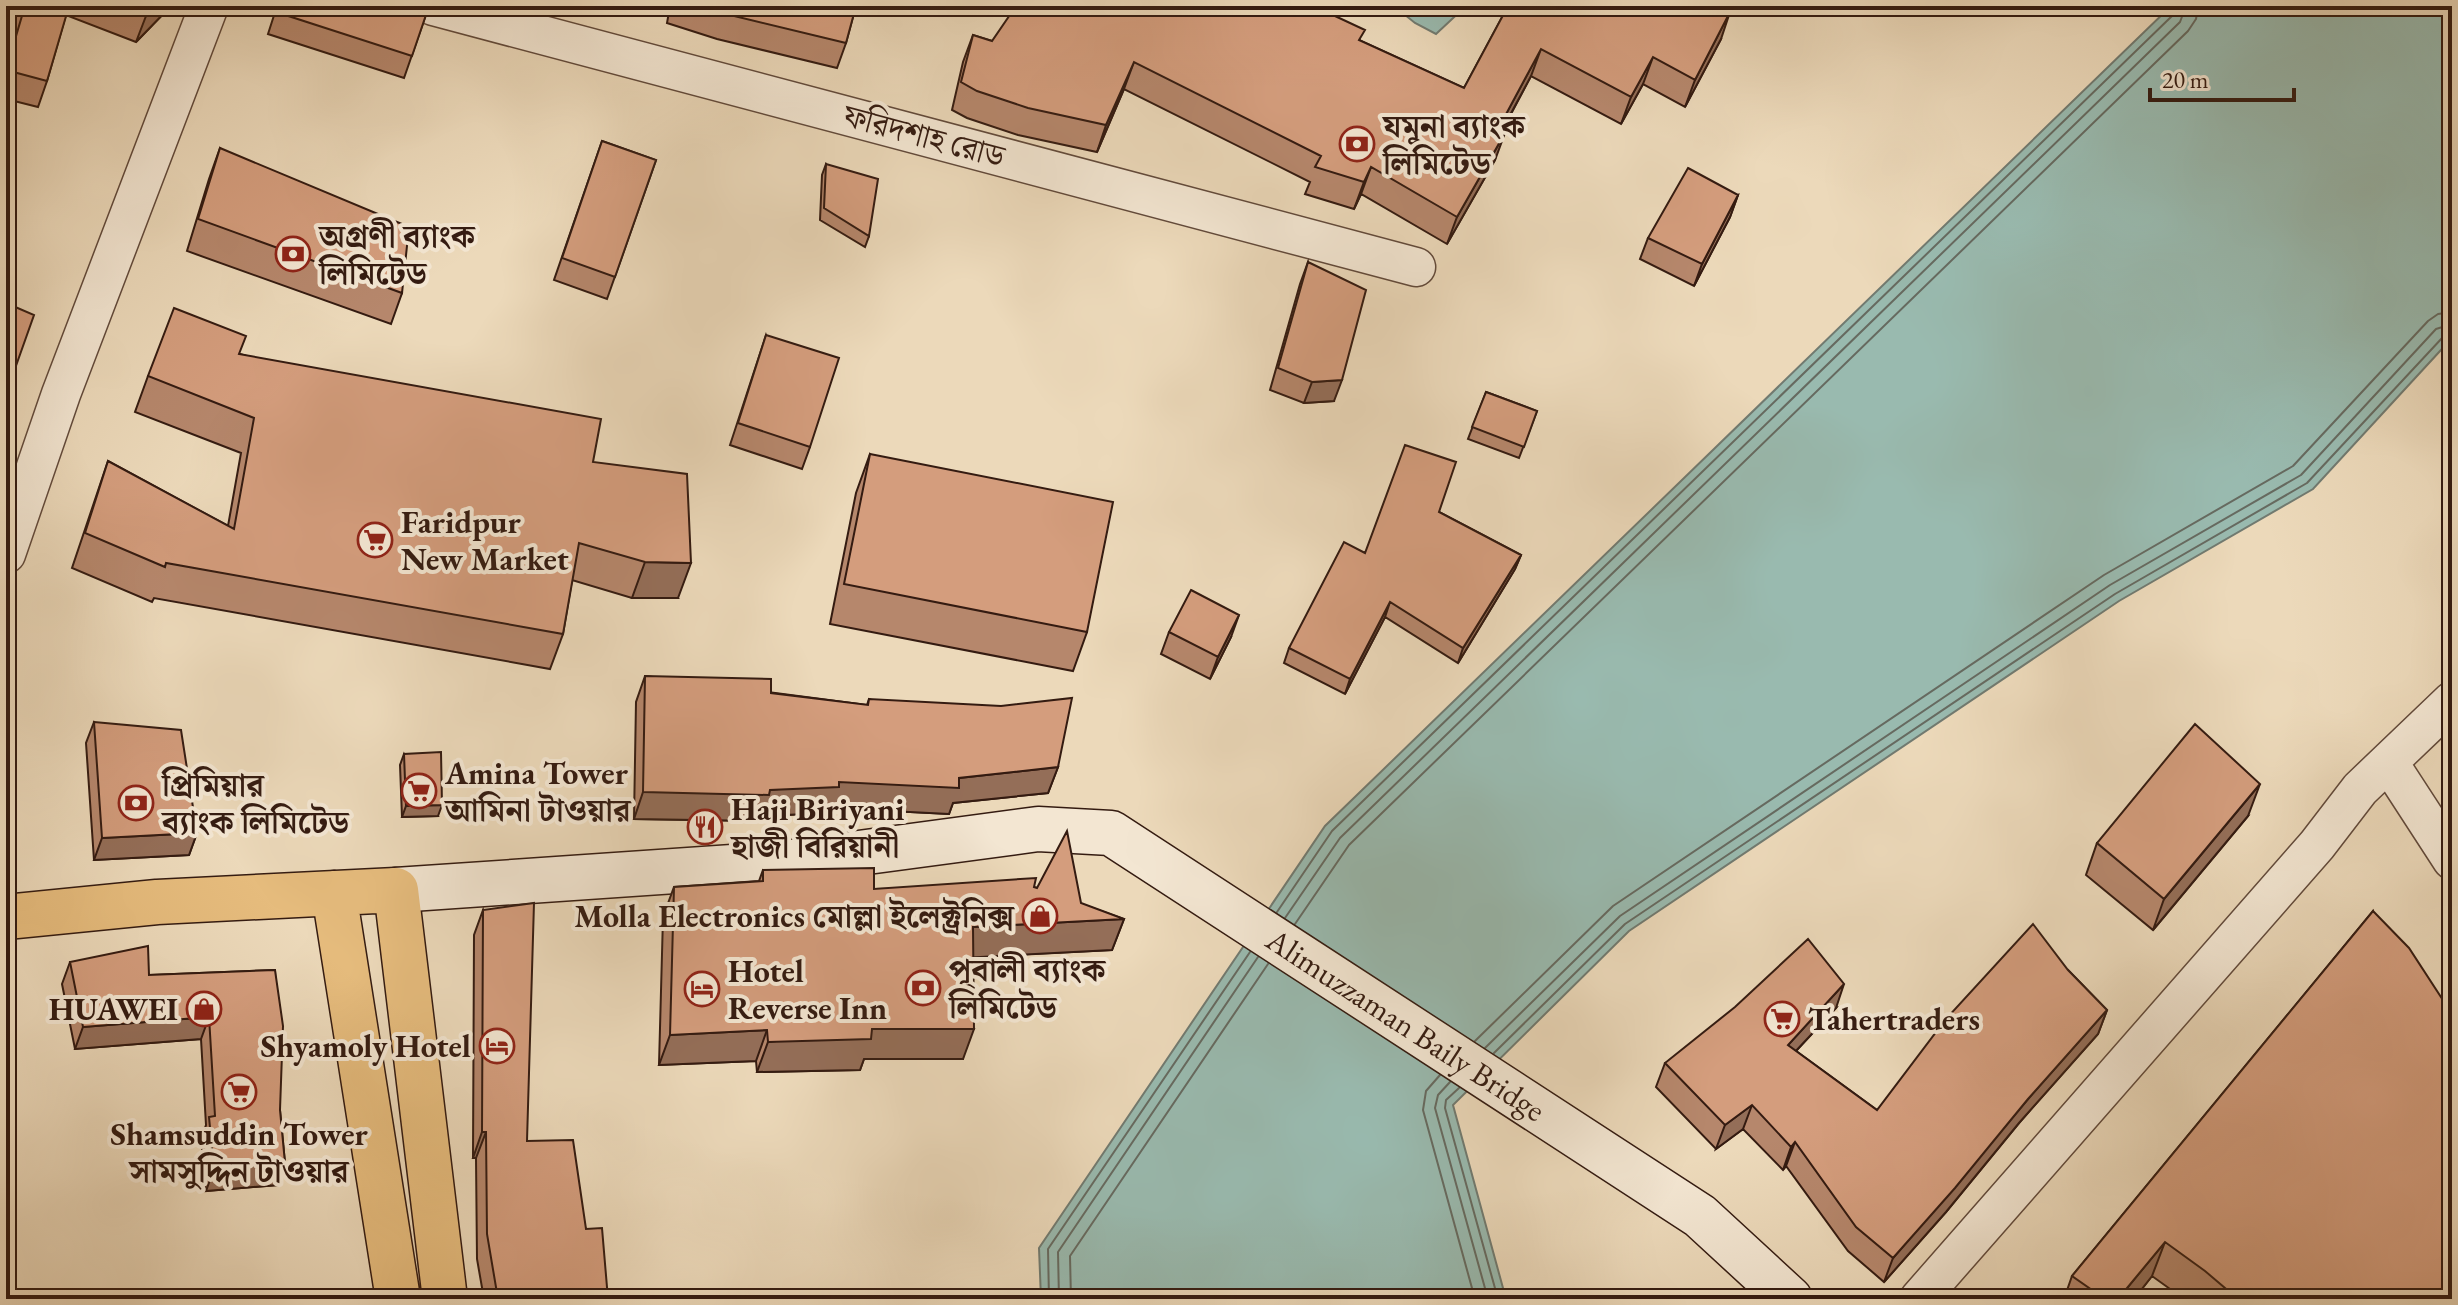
<svg xmlns="http://www.w3.org/2000/svg" width="2458" height="1305" font-family="'EB Garamond','Noto Serif Bengali',serif">
<style>
.water{fill:#99baaf;stroke:#717a70;stroke-width:2}
.lines{fill:none;stroke-linecap:round;stroke-linejoin:round}
.shore{stroke:#666a60;stroke-width:2}
.street-casing{stroke:#624a3b;stroke-width:41}
.secondary-casing{stroke:#341b11;stroke-width:47}
.highway-casing{stroke:#341b11;stroke-width:47}
.street{stroke:#f3e6d2;stroke-width:38}
.secondary{stroke:#f3e6d2;stroke-width:44}
.highway{stroke:#e6bc7d;stroke-width:44}
.wall{fill:#b6876c;stroke:#341b11;stroke-width:2}
.shaded-wall{fill:#946e58;stroke:#341b11;stroke-width:2}
.building{fill:#d49d7d;stroke:#341b11;stroke-width:2}
.labels{text-anchor:middle;dominant-baseline:central;stroke-width:8;stroke-linejoin:round;paint-order:stroke}
.poi-label{font-size:32px;font-weight:bold;fill:#341b11;stroke:#f3e6d2;text-anchor:start}
.street-label{font-size:32px;fill:#341b11;stroke:#f3e6d2}
</style>
<rect width="100%" height="100%" fill="#ecd9ba"/>
<filter id="stains"><feTurbulence type="fractalNoise" baseFrequency=".0025" numOctaves="4"/><feColorMatrix values="0 0 0 0 .2 0 0 0 0 .09 0 0 0 0 .02 0 0 0 .5 -.17"/></filter>
<radialGradient id="worn" r=".72"><stop offset=".6" stop-color="#630" stop-opacity="0"/><stop offset="1" stop-color="#630" stop-opacity=".3"/></radialGradient>
<path class="water" d="M1394 6H1466L1436 34 1415 23Z
M2171 6H2452V338L2313 489 2119 601 1629 931 1453 1105 1506 1299H1041L1039 1248 1325 826Z"/>
<g class="lines">
<path class="shore" d="M1277 912 1332 831 2173 15 2176 6
M1285 918 1340 838 2180 22 2186 6
M1295 924 1349 845 2188 31 2196 19 2198 6
M1475 1041 1613 906 2104 575 2293 466 2428 321 2438 314 2452 312
M1485 1048 1620 916 2110 585 2301 475 2436 329 2452 324
M1494 1053 1625 924 2115 594 2307 483 2443 337 2452 334
M1440 1075 1426 1091 1423 1110 1475 1299
M1450 1082 1438 1095 1435 1108 1488 1299
M1459 1088 1446 1100 1445 1108 1498 1299
M1049 1299 1048 1249 1250 952
M1059 1299 1058 1252 1258 957
M1071 1299 1070 1256 1268 964"/>
<g class="street-casing">
<path id="street" d="M433 6 1416 267
M6 554 61 394 209 6
M2389 763 2452 860
M1919 1299 2317 845 2360 789 2452 701"/>
</g>
<g class="secondary-casing">
<g id="secondary">
<path id="s1" d="M396 890 777 864 1038 829 1111 833 1700 1216 1790 1299"/>
</g>
</g>
<g class="highway-casing">
<path id="highway" d="M334 893 398 1299
M6 917 157 902 396 890 445 1299"/>
</g>
<use href="#street" class="street"/>
<use href="#secondary" class="secondary"/>
<use href="#highway" class="highway"/>
</g>
<path class="wall" d="M6 6H171L136 42 66 15 47 81 38 107 6 99V65L15 36 6 32Z
M277 6H429L404 78 268 34Z
M637 6H856L846 43 837 68 717 39 667 23 669 12Z
M1508 6 1721 39 1685 107 1643 84 1621 124 1531 76 1502 131 1495 160 1447 244 1361 194 1354 209 1305 194 1310 182 1124 89 1097 152 1018 135 967 118 952 110 963 62 973 35 992 41 1323 11 1361 41 1464 88Z
M602 141 656 160 607 299 554 280Z
M220 148 402 293 391 324 187 251 209 179Z
M826 164 869 236 865 247 820 220 822 175Z
M1738 195 1730 217 1694 286 1640 259 1648 238Z
M1308 262 1334 401 1304 403 1270 390 1300 284Z
M766 335 810 447 802 469 730 445Z
M240 354 593 462 678 598H632L572 580 563 634 550 669 154 598 152 602 72 568 108 461 228 526 241 453 135 412 148 376Z
M1486 392 1537 411 1519 458 1468 439Z
M870 454 1087 632 1073 671 830 624 856 493Z
M1439 512 1521 555 1515 569 1458 663 1385 617 1345 694 1284 663 1289 648 1365 553Z
M1169 632 1231 637 1210 679 1161 654Z
M645 676 867 705 869 699 1058 767 1048 793 953 803 949 814 831 808 829 813 762 816 760 821 634 819 636 702Z
M94 722 197 833 189 855 94 860 86 743Z
M404 754 438 816 402 817 400 765Z
M2248 816 2153 930 2086 875 2097 843Z
M763 870 874 889 1034 887 1124 919 1112 950 973 957 963 1059H864L860 1070 757 1072 756 1061 659 1065 663 917 674 887 759 881Z
M483 910 527 1141 586 1229 608 1299H484L477 1259 476 1158H473L474 935Z
M2373 911 2452 1299H2184L2152 1276 2134 1299H2064L2072 1276Z
M70 962 149 975 275 970 280 1110 285 1163 278 1185 206 1191 201 1139 206 1125 201 1039 75 1049 62 984Z
M2068 970 2107 1010 2098 1034 2019 1123 1946 1212 1884 1282 1848 1251 1786 1166 1783 1170 1743 1129 1716 1149 1656 1087 1665 1063 1836 1008 1796 1051 1877 1110Z"/>
<path class="shaded-wall" d="M156 6H171L136 42 146 16Z
M1730 12 1721 39 1685 107 1695 80Z
M1541 49 1531 76 1488 156 1498 129Z
M1653 57 1643 84 1621 124 1631 97Z
M1134 62 1124 89 1097 152 1106 125Z
M1505 133 1495 160 1447 244 1457 217Z
M1371 167 1361 194 1354 209 1364 182Z
M1738 195 1730 217 1694 286 1702 264Z
M1342 380 1334 401 1304 403 1312 382Z
M1521 555 1515 569 1458 663 1463 648Z
M645 562 691 563 678 598H632Z
M1390 602 1385 617 1345 694 1350 679Z
M1239 615 1231 637 1210 679 1218 657Z
M1058 767 1048 793 953 803 949 814 831 808 829 813 762 816 760 821 634 819 643 792 770 790 839 782 959 778Z
M2260 784 2248 816 2153 930 2164 899Z
M442 805 438 816 402 817 406 806Z
M197 833 189 855 94 860 102 838Z
M1124 919 1112 950 962 958 973 927Z
M1844 984 1836 1008 1779 1069 1788 1045Z
M2107 1010 2098 1034 2019 1123 1946 1212 1884 1282 1893 1258 2028 1099Z
M209 1017 201 1039 75 1049 83 1027Z
M872 1029H974L963 1059H864L860 1070 757 1072 768 1042Z
M767 1030 756 1061 659 1065 670 1035Z
M1752 1105 1743 1129 1716 1149 1725 1125Z
M482 1132H486L476 1158H473Z
M1795 1142 1786 1166 1783 1170 1791 1147Z
M285 1163 278 1185 206 1191 214 1169Z
M6 1204H12L6 1220Z
M2165 1242 2152 1276 2134 1299H2118Z"/>
<path class="building" d="M16 6H69L47 81 6 70 24 9Z
M121 6H156L146 16Z
M278 6H429L412 56 276 12Z
M699 6H856L846 43 726 14Z
M1016 6H1322L1320 9 1365 30 1359 40 1464 88 1508 6H1719L1730 12 1695 80 1653 57 1631 97 1541 49 1498 129 1505 133 1457 217 1371 167 1364 182 1315 167 1321 156 1134 62 1106 125 1028 108 977 91 961 82 973 35 992 41Z
M602 141 656 160 615 277 562 258Z
M220 148 409 227 402 293 198 219Z
M826 164 878 179 869 236 824 208Z
M1688 168 1738 195 1702 264 1648 238Z
M1308 262 1366 290 1342 380 1312 382 1278 368Z
M6 303 34 315 6 394Z
M174 308 246 336 239 354 601 419 593 462 687 474 691 563 645 562 579 543 563 634 166 563 165 567 85 533 108 461 234 529 254 418 148 376Z
M766 335 839 358 810 447 738 423Z
M1486 392 1537 411 1524 447 1472 427Z
M1405 445 1456 462 1439 512 1521 555 1463 648 1390 602 1350 679 1289 648 1344 542 1365 553Z
M870 454 1113 502 1087 632 844 584Z
M1191 590 1239 615 1218 657 1169 632Z
M645 676 771 679V693L868 705 869 699 1001 706 1072 698 1058 767 959 778V788L839 782V787L770 790 769 795 643 792Z
M94 722 181 730 197 833 102 838Z
M2195 724 2260 784 2164 899 2097 843Z
M441 752 442 805 406 806 404 754Z
M1067 831 1081 903 1124 919 973 927 974 1029H872L871 1039 768 1042 767 1030 670 1035 674 887 763 881V870L874 868V889L1036 878 1034 887 1037 888Z
M534 903 527 1141 573 1140 586 1229 602 1228 608 1299H498L487 1234 486 1132H482L483 910Z
M2373 911 2409 948 2452 1014V1299H2238L2205 1271 2165 1242 2118 1299H2105L2072 1276Z
M2033 924 2068 970 2107 1010 2028 1099 1955 1188 1893 1258 1856 1227 1795 1142 1791 1147 1752 1105 1725 1125 1665 1063 1735 1007 1808 939 1844 984 1788 1045 1877 1110 1946 1019Z
M148 946 149 975 275 970 283 1026 280 1110 285 1163 214 1169 209 1117 215 1116 209 1017 83 1027 70 962Z
M6 1066 12 1204H6Z"/>
<defs>
<g id="bank-ring" transform="scale(1.8)"><circle r="9.5" fill="#f3e6d2" stroke="#8f2418" stroke-width="1.5"/><path d="M-6-4H6V4H-6ZM0-2.3a2.3 2.3 0 1 0 0 4.6a2.3 2.3 0 1 0 0-4.6Z" fill="#8f2418"/></g>
<g id="supermarket-ring" transform="scale(1.8)"><circle r="9.5" fill="#f3e6d2" stroke="#8f2418" stroke-width="1.5"/><path d="M-6-5.5h2.5l.6 2H6L4.5 2H-2.5L-4.4-4H-6ZM-1.5 3.2a1.3 1.3 0 1 0 .1 0ZM3 3.2a1.3 1.3 0 1 0 .1 0Z" fill="#8f2418"/></g>
<g id="restaurant-ring" transform="scale(1.8)"><circle r="9.5" fill="#f3e6d2" stroke="#8f2418" stroke-width="1.5"/><path d="M-5-6h1v4h1v-4h1v4h1v-4h1v5L-1.5 .5V6h-2V.5L-5-1ZM5-6V6H3V1.5H1.5Q1.5-4 5-6Z" fill="#8f2418"/></g>
<g id="shop-ring" transform="scale(1.8)"><circle r="9.5" fill="#f3e6d2" stroke="#8f2418" stroke-width="1.5"/><path d="M-5-2.5h2.3a2.7 3.5 0 0 1 5.4 0H5L5.5 6h-11ZM-1.5-2.5h3a1.5 2.3 0 0 0-3 0Z" fill="#8f2418"/></g>
<g id="hotel-ring" transform="scale(1.8)"><circle r="9.5" fill="#f3e6d2" stroke="#8f2418" stroke-width="1.5"/><path d="M-6-4.5h1.5V1H6V5H4.5V3h-9V5H-6ZM-4 0a1.8 1.8 0 1 1 3.6 0ZM.5 0V-2.5h3Q6-2.5 6 0Z" fill="#8f2418"/></g>
</defs>
<g fill-rule="evenodd">
<use href="#bank-ring" x="1357" y="144"/>
<use href="#bank-ring" x="293" y="254"/>
<use href="#supermarket-ring" x="375" y="540"/>
<use href="#supermarket-ring" x="419" y="791"/>
<use href="#bank-ring" x="136" y="803"/>
<use href="#restaurant-ring" x="705" y="827"/>
<use href="#shop-ring" x="1040" y="916"/>
<use href="#bank-ring" x="923" y="988"/>
<use href="#hotel-ring" x="702" y="989"/>
<use href="#shop-ring" x="204" y="1009"/>
<use href="#supermarket-ring" x="1782" y="1019"/>
<use href="#hotel-ring" x="497" y="1046"/>
<use href="#supermarket-ring" x="239" y="1092"/>
</g>
<g class="labels">
<g class="poi-label">
<text x="1383" y="126">যমুনা ব্যাংক<tspan x="1383" dy="37">লিমিটেড</tspan></text>
<text x="319" y="236">অগ্রণী ব্যাংক<tspan x="319" dy="37">লিমিটেড</tspan></text>
<text x="401" y="522">Faridpur<tspan x="401" dy="37">New Market</tspan></text>
<text x="445" y="773">Amina Tower<tspan x="445" dy="37">আমিনা টাওয়ার</tspan></text>
<text x="162" y="785">প্রিমিয়ার<tspan x="162" dy="37">ব্যাংক লিমিটেড</tspan></text>
<text x="731" y="809">Haji Biriyani<tspan x="731" dy="37">হাজী বিরিয়ানী</tspan></text>
<text x="1014" y="916" text-anchor="end">Molla Electronics মোল্লা ইলেক্ট্রনিক্স</text>
<text x="949" y="970">পূবালী ব্যাংক<tspan x="949" dy="37">লিমিটেড</tspan></text>
<text x="728" y="971">Hotel<tspan x="728" dy="37">Reverse Inn</tspan></text>
<text x="178" y="1009" text-anchor="end">HUAWEI</text>
<text x="1808" y="1019">Tahertraders</text>
<text x="471" y="1046" text-anchor="end">Shyamoly Hotel</text>
<text x="239" y="1134" text-anchor="middle">Shamsuddin Tower<tspan x="239" dy="37">সামসুদ্দিন টাওয়ার</tspan></text>
</g>
<g class="street-label">
<text transform="translate(924 136) rotate(15)">ফরিদশাহ রোড</text>
<text stroke="none"><textPath href="#s1" startOffset="1070">Alimuzzaman Baily Bridge</textPath></text>
</g>
</g>
<rect width="2458" height="1305" fill="none" stroke="#ecd9ba" stroke-width="32"/>
<rect x="8" y="8" width="2442" height="1289" fill="none" stroke="#341b11" stroke-width="4"/>
<rect x="16" y="16" width="2426" height="1273" fill="none" stroke="#341b11" stroke-width="2"/>
<path d="M2150 88v12h144v-12" fill="none" stroke="#341b11" stroke-width="4"/>
<text x="2162" y="88" font-size="24" fill="#341b11" stroke="#f3e6d2" stroke-width="6" paint-order="stroke">20 m</text>
<rect width="100%" height="100%" filter="url(#stains)"/>
<rect width="100%" height="100%" fill="url(#worn)"/>
</svg>
